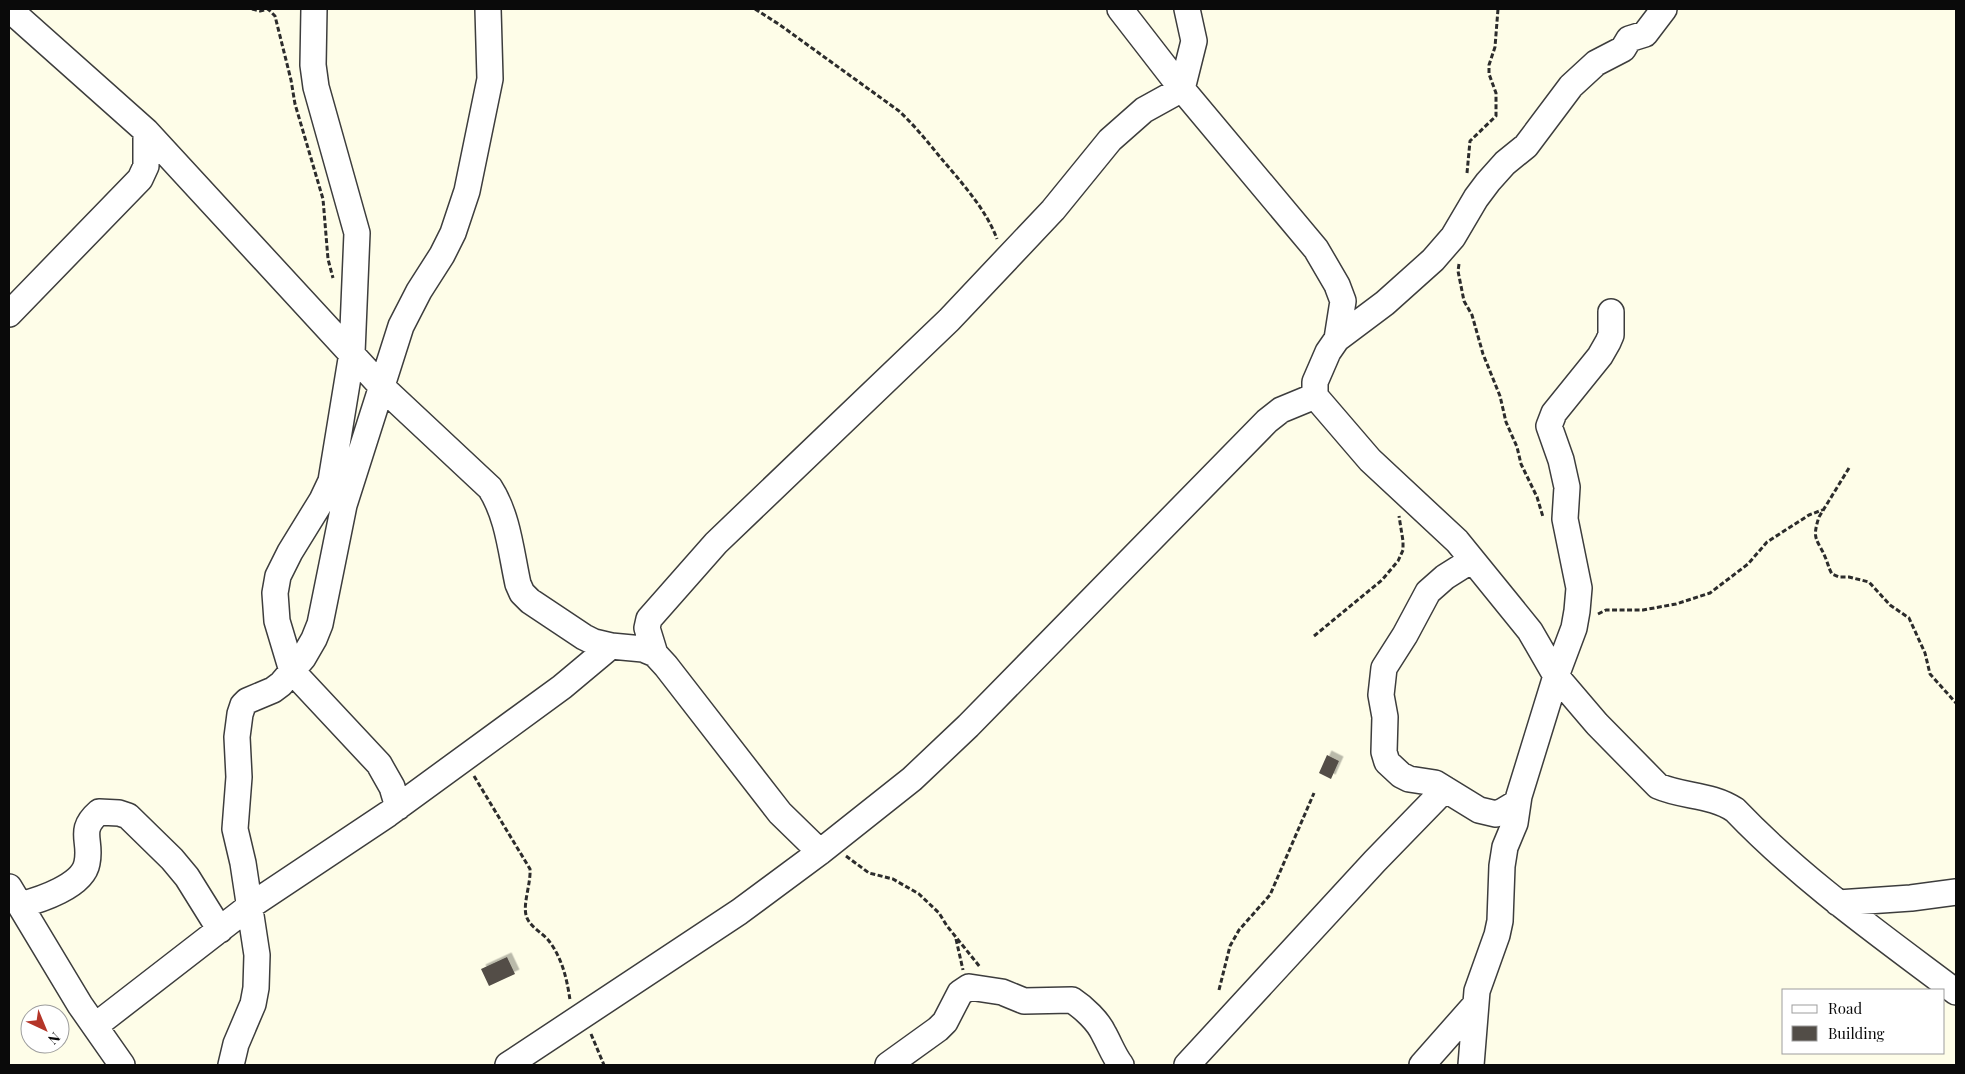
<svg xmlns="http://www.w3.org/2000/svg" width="1965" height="1074" font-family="'Playfair Display',serif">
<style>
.building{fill:#524d47;filter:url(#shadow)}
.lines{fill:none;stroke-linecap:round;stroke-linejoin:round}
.minor-casing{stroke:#3d3d3d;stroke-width:28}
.path{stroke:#2c2c2c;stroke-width:3;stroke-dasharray:5 2.5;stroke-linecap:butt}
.minor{stroke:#fff;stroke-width:25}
</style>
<defs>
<filter id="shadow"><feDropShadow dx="4.5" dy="-4.5" stdDeviation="0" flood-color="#0004"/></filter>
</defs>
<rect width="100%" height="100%" fill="#fefde8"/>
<path class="building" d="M1327 755 1339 761 1331 779 1319 773Z
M507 957 515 974 489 986 481 969Z"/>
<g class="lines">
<g class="minor-casing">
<path id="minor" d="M9 9 146 131 382 387 490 488C508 516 511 552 518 584L522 593 530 601 584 637 594 642 611 646 643 649 655 654 666 666 780 813 820 852
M314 9 313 65 316 87 357 233 352 353 331 481 322 500 290 552 278 576 275 593 277 621 292 671 379 764 392 787 398 807
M1120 9 1182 89 1316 249 1337 285 1343 301 1337 339 1328 352 1315 382V396L1370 460 1457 541 1530 631 1556 676 1597 724 1658 786C1683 797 1711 794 1735 810 1801 879 1879 934 1956 992
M9 314 140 179 146 166V131
M1337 339 1385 303 1433 260 1453 237 1476 198 1488 182 1505 163 1526 146 1571 86 1596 63 1623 49 1629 39 1645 34 1664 9
M1472 560 1445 577 1428 592 1405 635 1384 668 1381 695 1385 717 1384 752 1387 762 1401 775 1409 779 1435 783 1479 810 1496 814 1503 811 1518 802
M655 654 647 628 649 619 716 543 949 320 1053 210 1110 140 1144 110 1182 89 1194 41 1187 9
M9 887 80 1005 122 1065
M1838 903 1911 898 1956 892
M20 905C40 900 83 886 87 863 92 840 77 831 99 812L119 813 128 816 172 859 187 877 220 930
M95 1026 250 906 388 814 562 687 611 646
M231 1065 236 1044 253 1004 256 988 257 955 243 863 235 829 239 777 237 737 240 714 243 705 247 701 273 690 281 684 303 658 314 639 320 624 344 505 401 326 419 291 442 255 453 233 467 191 490 79 488 9
M508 1065 739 912 820 852 912 779 968 726 1267 421 1281 410 1315 396
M888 1065 938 1029 945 1022 960 993 969 987 1002 992 1024 1001 1072 1000C1084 1008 1098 1021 1104 1034 1110 1045 1114 1056 1121 1065
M1187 1065 1375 861 1445 789
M1422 1065 1475 1005
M1471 1065 1477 991 1497 935 1500 921 1502 866 1505 847 1515 823 1519 796 1556 676 1574 628 1577 611 1579 588 1565 519 1567 487 1561 460 1549 426 1554 413 1600 356 1608 342 1611 335V312"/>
</g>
<path class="path" d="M252 9 260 11 268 9 275 16 291 80 295 104 323 199 328 259 333 278
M755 9 780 25 899 111C914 125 927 141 940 157 961 182 986 209 997 239
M1467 173 1470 141 1496 116V93L1489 74V65L1495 47 1498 9
M1459 264 1458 271 1464 301 1472 315 1483 354 1500 396 1506 422 1517 447 1521 464 1537 497 1543 517
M1849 468 1819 517C1811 541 1818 539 1826 559 1828 564 1829 569 1832 574L1839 577H1849L1869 582 1890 605 1909 618 1925 653 1930 674 1956 703
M1598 614 1606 610H1643L1676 604 1710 593 1748 564 1767 542 1809 515 1822 510
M1314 636 1382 580 1398 561 1403 550V541L1399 516
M474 776 530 869C531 883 523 903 526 915 529 927 542 932 549 941 562 958 567 979 570 1000
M846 856 869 873 893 879 919 894 939 913 947 926 980 967
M956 939 963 970
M1219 990 1230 946 1239 930 1270 895 1314 793
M591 1034 604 1065"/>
<use href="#minor" class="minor"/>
</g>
<rect width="1965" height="1074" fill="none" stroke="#0a0a0a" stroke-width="20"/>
<rect x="1782" y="989" width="162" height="65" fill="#ffffff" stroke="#9d9d9d"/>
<rect x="1792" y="1005" width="25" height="8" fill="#ffffff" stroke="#9d9d9d"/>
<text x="1828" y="1014" font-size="15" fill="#0a0a0a">Road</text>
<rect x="1792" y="1026" width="25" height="15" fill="#524d47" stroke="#9d9d9d"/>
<text x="1828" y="1039" font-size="15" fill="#0a0a0a">Building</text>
<g transform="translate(45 1029) rotate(136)"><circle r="24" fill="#ffffff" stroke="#9d9d9d"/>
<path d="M0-4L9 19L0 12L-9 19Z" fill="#b43528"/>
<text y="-8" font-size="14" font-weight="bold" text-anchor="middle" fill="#0a0a0a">N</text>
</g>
</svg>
